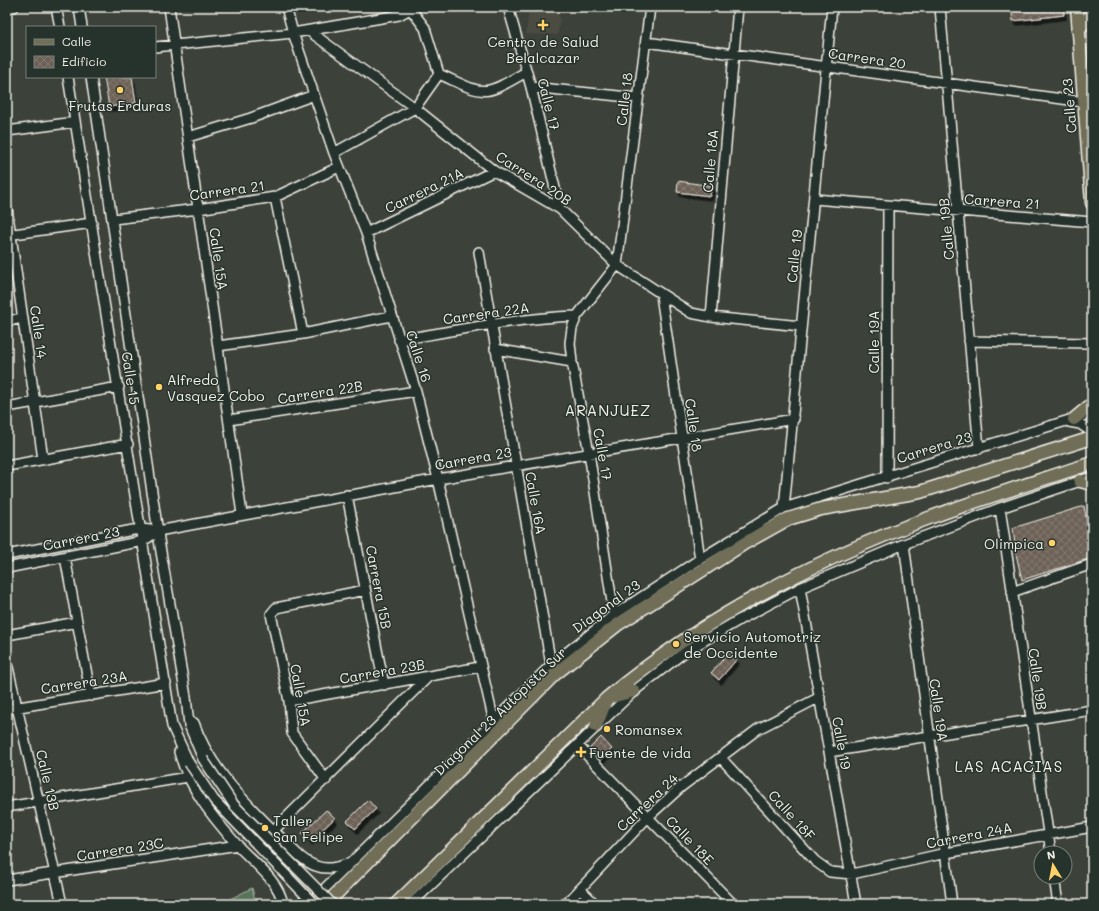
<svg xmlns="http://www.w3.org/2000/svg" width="1099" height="911" font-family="Mali,sans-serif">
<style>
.built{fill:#4b4b43}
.pitch{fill:#59745a;stroke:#a6b2a1}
.building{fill:url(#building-cross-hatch);stroke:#f4f1e8;filter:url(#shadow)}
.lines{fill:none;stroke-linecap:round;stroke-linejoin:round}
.minor-casing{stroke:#f4f1e8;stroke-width:12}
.major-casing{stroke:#f4f1e8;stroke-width:15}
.minor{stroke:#26332d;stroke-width:9}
.major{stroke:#716e59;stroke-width:12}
.minor-bridge-casing{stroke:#f4f1e8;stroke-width:12;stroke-linecap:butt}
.minor-bridge{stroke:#26332d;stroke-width:9}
.poi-dot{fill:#ffd166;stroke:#26332d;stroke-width:1.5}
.labels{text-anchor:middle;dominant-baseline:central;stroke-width:3;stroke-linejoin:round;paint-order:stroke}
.poi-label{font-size:14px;fill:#f4f1e8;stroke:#26332d;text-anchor:start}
.street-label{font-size:14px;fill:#f4f1e8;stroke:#26332d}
.neighbourhood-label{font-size:15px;letter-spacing:1px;fill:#f4f1e8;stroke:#26332d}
</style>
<defs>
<pattern id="building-cross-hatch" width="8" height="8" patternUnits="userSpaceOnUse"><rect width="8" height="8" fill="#6e6258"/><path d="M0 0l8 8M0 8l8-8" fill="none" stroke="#837970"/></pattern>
<filter id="shadow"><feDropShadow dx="2.5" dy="4.5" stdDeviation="0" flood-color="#0009"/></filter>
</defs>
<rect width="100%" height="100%" fill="#3c413a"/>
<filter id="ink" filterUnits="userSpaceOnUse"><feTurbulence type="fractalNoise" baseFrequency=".025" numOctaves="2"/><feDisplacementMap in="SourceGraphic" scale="8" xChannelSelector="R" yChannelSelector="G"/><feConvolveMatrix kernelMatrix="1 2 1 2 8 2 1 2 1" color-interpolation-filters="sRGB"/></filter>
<g filter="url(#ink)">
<path class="built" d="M529 7 551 8 560 17 558 35 526 34Z"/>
<path class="pitch" d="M252 888 256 904H227L226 901Z"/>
<path class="building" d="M1011 7H1063L1064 15 1013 21Z
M104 77H132L136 103 109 107Z
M678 181 712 186 710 196 677 192Z
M1084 506 1089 533 1091 558 1022 580 1016 554 1013 528Z
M729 652 737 659 719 680 711 673Z
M601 737 612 749 601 759 590 748Z
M368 800 376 809 355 829 347 821Z
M326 810 335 818 310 841 302 833Z"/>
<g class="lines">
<g class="minor-casing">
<path id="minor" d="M56 7 60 27
M79 7 82 27
M169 7 242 514
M286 7 293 33 334 153 366 233 416 391 438 479 494 722
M409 7 425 28 439 74
M508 7 531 87 560 209
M940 7 979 449
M7 8 14 7
M309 31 415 108 494 171 560 209 617 265 691 313 711 317 801 326
M646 42 1084 102
M155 47 293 33 399 15 410 9
M439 74C486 95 481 98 526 72
M68 77 172 726 189 763
M91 77 160 546 186 697 189 725 203 759
M531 87 638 98
M7 131 75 122
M188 137 251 118 314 95
M334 153 415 108 439 74
M275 197 303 334
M814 199 1092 222
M7 208 43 459
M113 219 198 209 275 197 339 167
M366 233 494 171
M7 235 92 223
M479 252 551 665
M661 295 700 559
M711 317 738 7
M7 321 23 318
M399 340C458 330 517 318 577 316
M969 341 1092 343
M218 346 303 334 391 316
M495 349 572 362
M7 407 119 387
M229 420 416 391
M1069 422 1080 424 1092 432
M7 466 128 444
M887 478 888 206
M347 495 384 685
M784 508 832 7
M1000 508 1051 853
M904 544 952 904
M7 555 133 530 141 529 158 531 438 479 794 419
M65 557 91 696
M7 568 143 541 158 531
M800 588 856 904
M1012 592 1092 564
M614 615 589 453 572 362 570 343 572 328 577 316 617 265 650 7
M7 635 77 622
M7 663 62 904
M289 701 480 667
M7 709 166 683
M194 723C210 769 245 802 278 835 289 845 301 861 316 866 328 871 340 866 351 863
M577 745 733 904
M179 752C189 789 214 819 239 847 254 863 279 881 283 904
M829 752 1092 710
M721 758 815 861 830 872 852 874 946 853 1092 827
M326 780 292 733 289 701 271 614 276 608 365 590
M7 807 188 777
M274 830 428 677
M1054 877 1058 904
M7 880 238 845
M580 889 595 904
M309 904 551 665 614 615 700 559 784 508 1092 413
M411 904 634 691 686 651 739 620 800 588 904 544 1000 508 1092 477
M566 904 648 817 681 787 758 729 820 697"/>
</g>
<g class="major-casing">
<path id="major" d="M1077 7 1092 203
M1078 30 1092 14
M1074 419 1092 404
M1080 481 1092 484
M596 726 607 698 634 691
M326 904 555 674 617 625 745 543 788 519 821 509 920 492 1092 438
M396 904 607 698C701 619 813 561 929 518 983 498 1038 481 1092 463"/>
</g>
<use href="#minor" class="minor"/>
<use href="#major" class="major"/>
<g class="minor-bridge-casing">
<path id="minor-bridge" d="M203 759 234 805 332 904
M189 763 214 800 314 904"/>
</g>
<use href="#minor-bridge" class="minor-bridge"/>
</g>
</g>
<g class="poi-dot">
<path d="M541 19h4v4h4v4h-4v4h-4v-4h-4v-4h4z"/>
<circle cx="120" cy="90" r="4"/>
<circle cx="159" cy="387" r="4"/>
<circle cx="1052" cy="543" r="4"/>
<circle cx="676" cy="644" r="4"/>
<circle cx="607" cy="729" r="4"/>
<path d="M579 746h4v4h4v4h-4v4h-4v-4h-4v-4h4z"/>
<circle cx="265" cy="828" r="4"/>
</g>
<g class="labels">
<g class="poi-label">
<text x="543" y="41" text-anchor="middle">Centro de Salud<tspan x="543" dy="16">Belalcazar</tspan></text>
<text x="120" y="105" text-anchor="middle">Frutas Erduras</text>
<text x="167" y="379">Alfredo<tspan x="167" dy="16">Vasquez Cobo</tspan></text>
<text x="1044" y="543" text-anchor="end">Olimpica</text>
<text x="684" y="636">Servicio Automotriz<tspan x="684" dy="16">de Occidente</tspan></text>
<text x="615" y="729">Romansex</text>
<text x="589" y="752">Fuente de vida</text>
<text x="273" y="820">Taller<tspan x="273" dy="16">San Felipe</tspan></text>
</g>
<g class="street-label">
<text transform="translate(867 58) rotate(8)">Carrera 20</text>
<text transform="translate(624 99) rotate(-83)">Calle 18</text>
<text transform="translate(549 104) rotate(76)">Calle 17</text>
<text transform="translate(1069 106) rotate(-95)">Calle 23</text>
<text transform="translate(710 161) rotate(-85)">Calle 18A</text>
<text transform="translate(534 178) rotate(33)">Carrera 20B</text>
<text transform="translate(227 190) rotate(-8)">Carrera 21</text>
<text transform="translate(424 190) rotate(-26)">Carrera 21A</text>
<text transform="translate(1002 201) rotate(4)">Carrera 21</text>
<text transform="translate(946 229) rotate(-95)">Calle 19B</text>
<text transform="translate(794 256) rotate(-84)">Calle 19</text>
<text transform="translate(219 259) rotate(82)">Calle 15A</text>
<text transform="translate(486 313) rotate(-8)">Carrera 22A</text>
<text transform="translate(39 332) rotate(82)">Calle 14</text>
<text transform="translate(873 342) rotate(-90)">Calle 19A</text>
<text transform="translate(419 356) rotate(72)">Calle 16</text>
<text transform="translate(131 378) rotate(81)">Calle 15</text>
<text transform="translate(320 392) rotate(-9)">Carrera 22B</text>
<text transform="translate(694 425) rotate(82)">Calle 18</text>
<text transform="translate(934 447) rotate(-17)">Carrera 23</text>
<text transform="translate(603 454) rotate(80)">Calle 17</text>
<text transform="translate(473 458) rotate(-10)">Carrera 23</text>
<text transform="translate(536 503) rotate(80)">Calle 16A</text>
<text transform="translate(81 538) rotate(-11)">Carrera 23</text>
<text transform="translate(379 587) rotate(79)">Carrera 15B</text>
<text transform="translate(606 606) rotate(-36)">Diagonal 23</text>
<text transform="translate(382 671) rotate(-10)">Carrera 23B</text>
<text transform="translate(1038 679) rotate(82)">Calle 19B</text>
<text transform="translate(84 682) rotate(-9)">Carrera 23A</text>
<text transform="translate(301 695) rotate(80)">Calle 15A</text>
<text transform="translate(939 710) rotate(82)">Calle 19A</text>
<text transform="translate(500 711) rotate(-44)">Diagonal 23 Autopista Sur</text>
<text transform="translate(842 743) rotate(80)">Calle 19</text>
<text transform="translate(48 780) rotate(77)">Calle 13B</text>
<text transform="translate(647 802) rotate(-43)">Carrera 24</text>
<text transform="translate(792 815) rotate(48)">Calle 18F</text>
<text transform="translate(969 835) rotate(-11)">Carrera 24A</text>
<text transform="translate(690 840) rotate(46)">Calle 18E</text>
<text transform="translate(120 849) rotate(-9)">Carrera 23C</text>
</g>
<g class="neighbourhood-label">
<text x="608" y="410">ARANJUEZ</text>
<text x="1009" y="766">LAS ACACIAS</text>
</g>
</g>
<rect width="1099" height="911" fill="none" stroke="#26332d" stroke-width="24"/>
<rect x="12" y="12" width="1075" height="887" fill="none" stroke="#f4f1e8" stroke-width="1.5" filter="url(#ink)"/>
<rect x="26" y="26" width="130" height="52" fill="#26332d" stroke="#787f78"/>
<rect x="34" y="39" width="20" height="6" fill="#716e59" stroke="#787f78"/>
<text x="62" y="46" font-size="12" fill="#f4f1e8">Calle</text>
<rect x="34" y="56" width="20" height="12" fill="url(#building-cross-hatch)" stroke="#787f78"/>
<text x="62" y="66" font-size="12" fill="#f4f1e8">Edificio</text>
<g transform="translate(1053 865) rotate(350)"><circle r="19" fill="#26332d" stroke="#787f78"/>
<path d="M0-3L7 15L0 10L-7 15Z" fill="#ffd166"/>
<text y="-6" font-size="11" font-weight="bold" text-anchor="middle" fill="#f4f1e8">N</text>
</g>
</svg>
